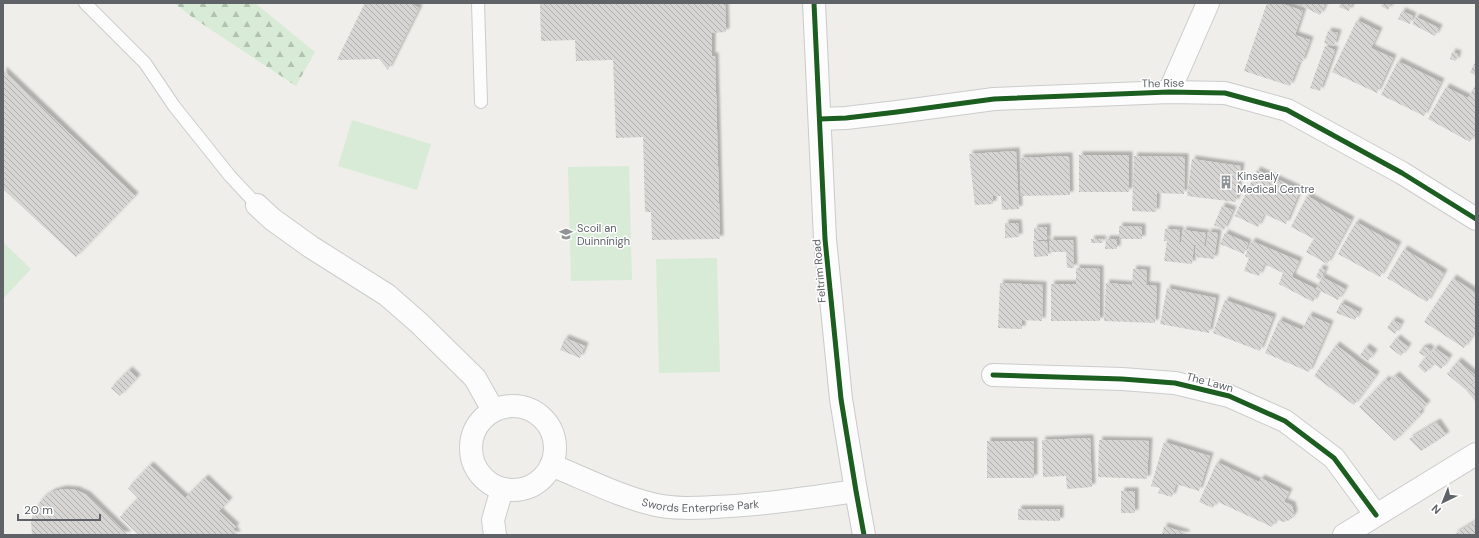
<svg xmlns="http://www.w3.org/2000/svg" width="1479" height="538" font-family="'DM Sans',sans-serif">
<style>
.forest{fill:url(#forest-firs)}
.pitch{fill:#d8ebd6}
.building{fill:url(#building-back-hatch);filter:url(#shadow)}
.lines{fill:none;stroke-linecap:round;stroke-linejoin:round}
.lane-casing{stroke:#cbcccc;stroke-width:14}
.street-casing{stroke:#cbcccc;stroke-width:24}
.secondary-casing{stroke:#cacacb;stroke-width:24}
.lane{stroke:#fdfcfc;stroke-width:12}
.street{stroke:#fdfcfc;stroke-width:22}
.secondary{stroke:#fdfcfc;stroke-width:22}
.cycleway-casing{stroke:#fff;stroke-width:8}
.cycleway{stroke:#1b5e20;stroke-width:5}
.labels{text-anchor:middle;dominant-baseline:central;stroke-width:3;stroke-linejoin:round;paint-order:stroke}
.street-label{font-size:11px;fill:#5f6368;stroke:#fff}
.poi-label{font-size:11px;fill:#5f6368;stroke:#fff;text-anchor:start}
</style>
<defs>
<pattern id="forest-firs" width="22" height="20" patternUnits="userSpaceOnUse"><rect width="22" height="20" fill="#d8ebd6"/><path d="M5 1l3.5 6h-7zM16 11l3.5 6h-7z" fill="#b2c2b1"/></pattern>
<pattern id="building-back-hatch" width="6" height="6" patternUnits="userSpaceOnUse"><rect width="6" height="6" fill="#d6d5d3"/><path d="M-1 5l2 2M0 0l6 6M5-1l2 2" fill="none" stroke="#b1b0af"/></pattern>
<filter id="shadow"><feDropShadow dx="3.5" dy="-3.5" stdDeviation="1" flood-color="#0004"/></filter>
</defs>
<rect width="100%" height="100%" fill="#efeeea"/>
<path class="forest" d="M174 3H255L315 52 296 86 192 17Z"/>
<path class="pitch" d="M352 120 431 144 417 190 338 166Z
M629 166 632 280 571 281 568 167Z
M3 242 31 269 3 299Z
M717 258 720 372 659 373 656 259Z"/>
<path class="building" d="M365 3H410L419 8 388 70 379 59 337 60Z
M540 3H725L726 32 712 33V56H715L720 239 652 240 651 212H645L643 137 616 138 613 60 576 61 575 40 541 41Z
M1267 3H1280L1303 11 1295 35 1310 40 1302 62H1299L1290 86 1244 71Z
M1296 3H1326L1320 15Z
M1341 3H1352L1349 11 1339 7Z
M1383 3H1391L1388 10 1381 6Z
M1402 11 1413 16 1410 24 1398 19Z
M1416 17 1439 28 1435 36 1412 24Z
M1357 20 1379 31 1371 48 1393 58 1377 93 1332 72Z
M1328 31 1338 33 1334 46 1324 43Z
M1325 46 1335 50 1320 91 1310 88Z
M1452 52 1458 54 1456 61 1450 59Z
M1398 61 1441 82 1424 116 1381 95Z
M1476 61V76L1470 72Z
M3 70 135 196 76 257 3 189Z
M1476 84V131L1470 142 1428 119 1446 87 1468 98Z
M1016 151 1019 209 1002 210 1001 196H993V204L975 205 969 154Z
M1079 155H1129V192H1079Z
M1069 156 1070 195 1021 196 1020 158Z
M1134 156 1185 157 1184 194 1157 193 1156 212 1132 211Z
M1192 159 1241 166 1236 202 1187 196Z
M1257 170 1300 190 1286 224 1264 214 1258 227 1235 216Z
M1307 196 1351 220 1327 264 1306 252 1314 239 1291 227Z
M1222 206 1233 210 1224 230 1214 225Z
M1356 222 1398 245 1380 277 1338 254Z
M1005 223H1018L1019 237 1005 238Z
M1119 226 1142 227V239H1119Z
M1047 227V240H1034V228Z
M1165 229 1180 230 1179 242 1181 243 1183 230 1206 233 1204 246H1206L1208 232 1218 233 1214 259 1195 257 1196 245H1194L1192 264 1164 261 1167 241H1164Z
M1225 233 1248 243 1244 254 1220 244Z
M1091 239H1102L1103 243H1091Z
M1106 239H1117V249H1105Z
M1050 240H1073L1074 268H1067L1066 252H1049Z
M1033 241H1047L1048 256 1034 257Z
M1252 241 1299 261 1292 276 1294 278 1316 289 1322 277 1345 289 1338 300 1319 290 1313 302 1279 284 1283 273 1264 264 1259 276 1244 271 1249 258 1245 256Z
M1404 249 1444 273 1427 302 1387 278Z
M1076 268 1100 269V321H1051V284H1076Z
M1320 268 1325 270 1320 280 1316 277Z
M1133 269 1147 270 1146 285 1157 286 1155 323 1104 321 1106 283 1132 285Z
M1453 278 1476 293V330L1464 348 1424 322Z
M1000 283 1043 285 1042 321 1022 320V329L998 328Z
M1167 288 1216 298 1209 333 1160 324Z
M1225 300 1273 317 1260 351 1213 333Z
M1341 303 1359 312 1355 320 1336 313Z
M1309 315 1330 324 1309 372 1265 353 1279 320 1302 330Z
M1393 320 1401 324 1395 334 1387 328Z
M565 338 585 346 580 358 560 350Z
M1397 338 1408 347 1401 356 1389 347Z
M1336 345 1376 375 1354 405 1314 376Z
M1366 347 1374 353 1368 361 1360 355Z
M1427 347 1431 350 1426 357 1419 353 1421 349Z
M1435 348 1449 358 1441 369 1427 359Z
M1426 357 1433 365 1425 373 1418 366Z
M1458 361 1476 376V378L1466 390 1476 382V402L1466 390 1447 374Z
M129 370 137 378 120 396 111 388Z
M1396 375 1427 404 1419 412 1421 414 1395 441 1359 407 1386 379 1388 382Z
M1437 422 1446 435 1421 451 1409 439Z
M1090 438 1092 487 1067 489 1066 476 1043 477 1042 440Z
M1099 440 1149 441 1147 479 1098 477Z
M987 441H1034V478H987Z
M1164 442 1210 456 1199 491 1176 484 1172 497 1158 493 1160 488 1151 486Z
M1217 462 1259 482 1261 478 1289 492 1284 502 1292 505 1294 514 1290 520 1283 522 1276 519 1272 527 1216 501 1213 508 1199 502Z
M150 465 185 498 205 478 229 501 219 511 236 527 233 529 237 534 236 535H139L120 517 138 498 128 488Z
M63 489 76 490 87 495 128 535H32L31 522 34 510 42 499 52 492Z
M1121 491H1135V513H1121Z
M1018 509H1060V521L1018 520Z
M1476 521V535H1453L1463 529Z
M1164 526 1186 533V535H1162Z"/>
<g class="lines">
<g class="lane-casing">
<path id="lane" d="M85 3 145 63 174 106 230 176 257 205
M478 3 481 102"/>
</g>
<g class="street-casing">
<g id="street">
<path d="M1169 92 1208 3"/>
<path d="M820 119 846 118 897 112 994 99 1169 92 1225 93 1287 110 1402 173 1476 219"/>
<path d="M257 205 272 219 311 247 387 295 419 323 475 378 493 410"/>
<path d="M993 375 1122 379 1175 383 1229 396 1285 421 1334 458 1376 515"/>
<circle cx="513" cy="448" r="42"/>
<path id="s1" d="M551 465C586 479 620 497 656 505 675 509 695 508 714 507 761 505 808 498 856 491"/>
<path d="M495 535 493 520 502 489"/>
<path d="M1344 535 1476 454"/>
</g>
</g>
<g class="secondary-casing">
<path id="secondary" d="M814 3 825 239 841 399 856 491 864 535"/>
</g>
<use href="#lane" class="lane"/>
<use href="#street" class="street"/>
<use href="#secondary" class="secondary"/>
<g class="cycleway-casing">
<path id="cycleway" d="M814 3 825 239 841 399 856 491 864 535
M820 119 846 118 897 112 994 99 1169 92 1225 93 1287 110 1402 173 1476 219
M993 375 1122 379 1175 383 1229 396 1285 421 1334 458 1376 515"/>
</g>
<use href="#cycleway" class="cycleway"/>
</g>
<defs>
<g id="building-bare" transform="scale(1.08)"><path d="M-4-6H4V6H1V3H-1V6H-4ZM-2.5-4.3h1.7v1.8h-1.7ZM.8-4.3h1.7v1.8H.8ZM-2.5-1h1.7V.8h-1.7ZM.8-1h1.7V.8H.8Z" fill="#919496" stroke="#fff" stroke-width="2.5" paint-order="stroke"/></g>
<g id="school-bare" transform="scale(1.08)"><path d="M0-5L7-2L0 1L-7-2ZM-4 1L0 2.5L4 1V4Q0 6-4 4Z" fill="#919496" stroke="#fff" stroke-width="2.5" paint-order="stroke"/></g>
</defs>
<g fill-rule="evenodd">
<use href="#building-bare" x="1226" y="182"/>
<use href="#school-bare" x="566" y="234"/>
</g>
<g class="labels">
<g class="street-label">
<text transform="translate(1163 83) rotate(-1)">The Rise</text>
<text transform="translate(819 271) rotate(-95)">Feltrim Road</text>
<text transform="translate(1210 382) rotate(15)">The Lawn</text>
<text stroke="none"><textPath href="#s1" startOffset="157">Swords Enterprise Park</textPath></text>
</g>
<g class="poi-label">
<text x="1237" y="176">Kinsealy<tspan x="1237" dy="13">Medical Centre</tspan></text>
<text x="577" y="228">Scoil an<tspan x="577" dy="13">Duinnínigh</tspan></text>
</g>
</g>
<rect width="1479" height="538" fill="none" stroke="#5f6368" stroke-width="8"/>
<g transform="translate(1443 502) rotate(223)" stroke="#ffffff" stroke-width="3" paint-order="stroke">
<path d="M0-3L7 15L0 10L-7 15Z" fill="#5f6368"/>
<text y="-6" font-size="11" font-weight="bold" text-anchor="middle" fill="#5f6368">N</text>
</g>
<path d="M18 514v6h82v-6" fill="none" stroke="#5f6368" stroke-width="2"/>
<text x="24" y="514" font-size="12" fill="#5f6368" stroke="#ffffff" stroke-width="3" paint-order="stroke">20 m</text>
</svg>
